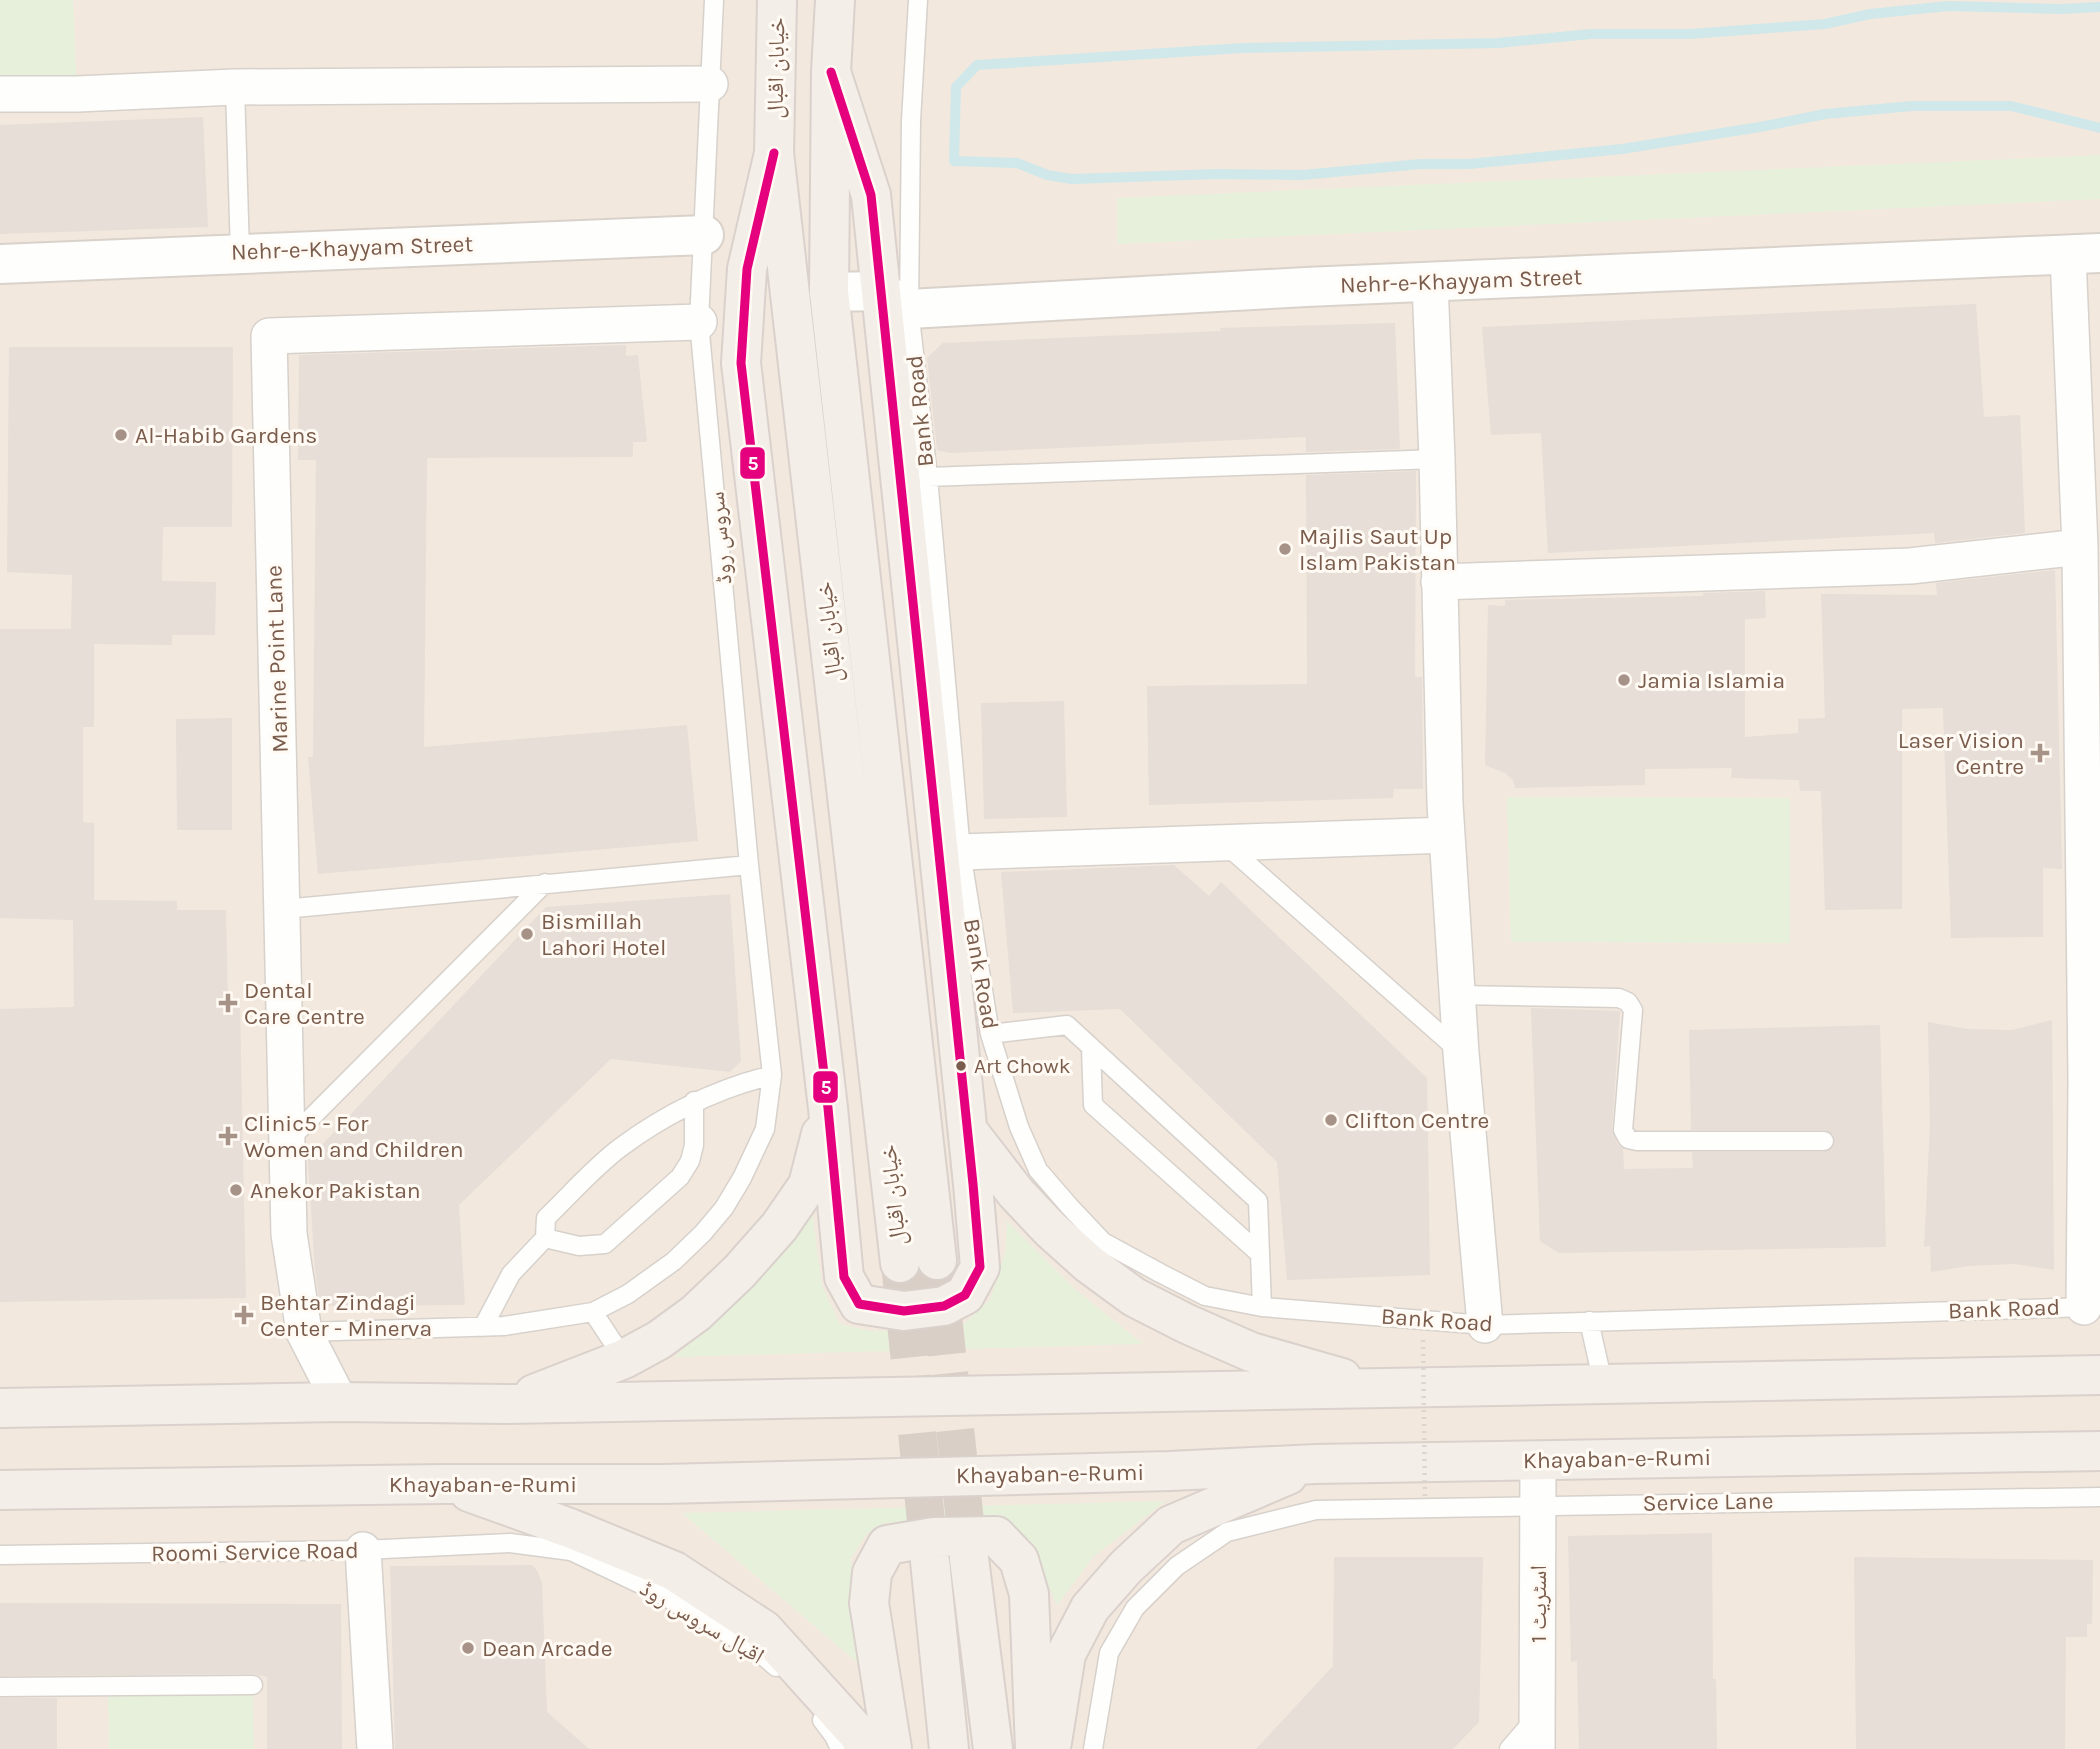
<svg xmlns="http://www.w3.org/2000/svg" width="2100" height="1749" font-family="Karla,'Noto Naskh Arabic',sans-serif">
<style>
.residential{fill:#f2e8de}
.green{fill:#e7f0db}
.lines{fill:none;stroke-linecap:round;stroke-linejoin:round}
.stream{stroke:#d0e8ea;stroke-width:10}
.building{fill:#e6ded7}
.primary-tunnel{stroke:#d9cfc7;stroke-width:38;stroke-dasharray:38 19;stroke-linecap:butt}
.lane-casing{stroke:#d7d1cb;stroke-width:21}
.street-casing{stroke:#d7d1cb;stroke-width:38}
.secondary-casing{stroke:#d9d2cb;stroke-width:42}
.primary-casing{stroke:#dad1cc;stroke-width:42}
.lane{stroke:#fefefd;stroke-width:18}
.street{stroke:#fefefd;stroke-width:35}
.secondary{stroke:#fefefd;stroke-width:38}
.primary{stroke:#f3eee8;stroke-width:38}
.path-bridge{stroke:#dcd5d0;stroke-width:4.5;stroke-dasharray:2 5;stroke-linecap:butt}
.bus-1-casing{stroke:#fffaf3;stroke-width:14}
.bus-1{stroke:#e5007d;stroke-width:9}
.poi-dot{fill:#a69286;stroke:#fffaf3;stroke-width:2.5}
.bus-dot{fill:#7a5c4d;stroke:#fffaf3;stroke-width:2.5}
.labels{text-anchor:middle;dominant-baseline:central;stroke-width:6;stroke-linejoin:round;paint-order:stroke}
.bus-label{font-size:21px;fill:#7a5c4d;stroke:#fffaf3;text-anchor:start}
.street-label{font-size:23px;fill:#7a5c4d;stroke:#fffaf3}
.poi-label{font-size:23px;fill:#7a5c4d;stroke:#fffaf3;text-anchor:start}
.line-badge{stroke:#fffaf3;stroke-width:2.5}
.badge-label{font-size:19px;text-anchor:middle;font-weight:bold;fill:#fff}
</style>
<rect width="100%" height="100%" fill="#f9f5f0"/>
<path class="residential" d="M0 0H2100V1749H0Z"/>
<path class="green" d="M0 0H73L77 94H0Z
M2100 155V199L1117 244V198Z
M1507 797 1790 798V943L1511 942Z
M812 1212 822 1286 840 1324 871 1331 959 1328 990 1300 1006 1251 1007 1221 1076 1290 1143 1344 674 1357 715 1323 744 1295Z
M1166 1501 1094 1556 1057 1605 1034 1556 1014 1526 995 1517 884 1523 866 1535 851 1558 860 1665 682 1513Z
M253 1691 254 1749H109L108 1692Z"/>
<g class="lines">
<path class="stream" d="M2100 7 2061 9 1948 6 1870 14 1825 24 1691 34H1591L1498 43 1243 48 977 65 956 87 954 161 1017 163 1047 175 1072 179 1217 174 1302 175 1421 164H1469L1622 149 1760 127 1825 114 1912 106H2011L2100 128"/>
</g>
<path class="building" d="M203 117 208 227 0 234V125Z
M1976 304 1984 417 2020 415 2025 533 1935 543 1934 533 1548 553 1541 433 1491 435 1482 327Z
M1395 323 1400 449 1306 452V437L950 453 937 450 927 358 943 343 1221 331 1220 328Z
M626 345V356L638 355 647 442H633V457L427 458 424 747 687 725 698 841 318 874 308 757H313L316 460H298L299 355Z
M9 347H233L232 527H163L162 581 216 582 215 635H172V645L94 644V727H83V822L94 823V900L177 901V910H226L228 1004H240L246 1298 0 1302V1009L74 1007 73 920 0 918V629H71L72 575 7 572Z
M1416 471 1415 677H1422L1423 789H1394L1393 798 1149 805 1147 686 1307 684 1306 475Z
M2055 570 2062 869 2043 868V937L1951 938 1943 708 1902 709V909L1825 910 1821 791H1800L1799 780 1731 778 1732 768 1645 769V785L1515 788 1513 780 1505 773 1485 765 1488 605 1505 606V600L1703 596V593L1765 591 1766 618 1745 619V737L1798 733V719L1825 718 1821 594 1937 595 1936 583Z
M1064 701 1067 817 984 819 981 703Z
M232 718V830H177L176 719Z
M1174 865 1209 896 1221 882 1427 1078 1430 1275 1287 1280 1277 1162 1120 1009 1013 1013 1001 872Z
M730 894 741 1061 730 1072 611 1059 459 1205 465 1305 320 1306 315 1270 307 1148 318 1149 546 907Z
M1531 1008 1620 1011 1612 1129 1618 1145 1623 1149 1624 1169 1693 1168 1692 1152H1824L1834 1146 1833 1135 1824 1130H1691L1689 1030 1880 1025 1886 1247 1559 1253 1540 1241Z
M2052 1020 2054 1270 2015 1264 1969 1266 1931 1272 1930 1246 1924 1247 1930 1124 1928 1022 1967 1029 2012 1030Z
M1712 1533 1713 1679H1716L1717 1749H1579L1577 1661 1571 1662 1568 1536Z
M1334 1557H1483L1479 1722 1453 1749H1256L1333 1666Z
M1854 1557 2093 1560 2092 1624H2087V1637H2066L2065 1749H1856Z
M532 1565 538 1572 542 1583 547 1712 589 1749H395L390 1566Z
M0 1603 341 1604 342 1749H267V1677L254 1674 0 1676Z
M0 1698H57V1749H0Z"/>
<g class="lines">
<path class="primary-tunnel" d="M937 1260 969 1559
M900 1263 930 1561"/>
<g class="lane-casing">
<path id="lane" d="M918 0 911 121 909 309 928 477 961 852 990 1034 1019 1127 1038 1170 1070 1207 1103 1242 1160 1273 1205 1296 1262 1307 1485 1325 2089 1307
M235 87 240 253
M928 477 1437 459
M1225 844 1458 1050
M284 909 749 865
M1457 995 1619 998 1628 1002 1633 1010 1623 1130 1628 1139 1637 1141H1824
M990 1034 1067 1025 1258 1201 1262 1307
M1091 1048 1093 1105 1260 1254
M288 1141 545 883
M545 1238 579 1246 605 1244 680 1177 690 1161 694 1145V1101
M593 1312 624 1359
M1589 1321 1603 1383
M483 1327 511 1274 545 1238 546 1218C570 1195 594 1167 621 1147 668 1112 716 1089 772 1075
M304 1332 504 1326 593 1312 628 1294 674 1261 703 1233 724 1208 742 1178 765 1129 772 1075 749 865 699 322 714 0
M0 1555 363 1550 510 1543 571 1551 659 1593 759 1652 776 1667
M0 1687 253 1685
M822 1720 834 1736 840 1749
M1093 1749 1109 1653 1135 1608 1177 1566 1227 1532 1316 1510 2100 1497
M1509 1749 1534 1720"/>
</g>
<g class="street-casing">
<path id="street" d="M0 94H77L235 87 710 84
M2068 255 2080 547 2086 1081 2084 1307
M1430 282 1437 459 1445 804 1461 1053 1485 1325
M1439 582 1910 566 2080 547
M961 852 1447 835
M340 1402 304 1332 289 1234 269 336 699 322
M363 1550 375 1749
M1537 1749 1538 1460"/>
</g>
<g class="secondary-casing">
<path id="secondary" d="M0 264 704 235
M829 292 880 291 909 309 1306 287 2100 253"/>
</g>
<g class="primary-casing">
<path id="primary" d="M777 0 774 153 900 1263
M835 0 831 72 829 292 937 1260
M774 153 747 269 741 363 828 1108 844 1277 859 1304 904 1311 944 1306 965 1295 980 1267 973 1184 871 195 831 72
M968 1131 1016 1193 1050 1229 1089 1264 1134 1297 1187 1324 1251 1352 1342 1378
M534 1394 624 1359 659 1340 696 1313 739 1272 779 1227 808 1185 821 1134
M0 1408 340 1402 506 1404 2100 1375
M0 1490 444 1484H663L1170 1471 1316 1464 2100 1451
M469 1492 572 1529 674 1571 764 1630 859 1735 865 1749
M969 1559 993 1749
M930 1561 949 1749
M1052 1742 1066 1654 1090 1608 1126 1567 1171 1525 1288 1475
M892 1749 869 1603 872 1573 887 1545 934 1537 996 1536 1019 1560 1029 1594 1035 1749"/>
</g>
<use href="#lane" class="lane"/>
<use href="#street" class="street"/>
<use href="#secondary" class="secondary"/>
<use href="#primary" class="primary"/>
<path class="path-bridge" d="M1423 1340 1425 1498"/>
<g class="bus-1-casing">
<path id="bus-1" d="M774 153 747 269 741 363 828 1108 844 1277 859 1304 904 1311 944 1306 965 1295 980 1267 973 1184 871 195 831 72"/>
</g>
<use href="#bus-1" class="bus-1"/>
</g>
<g class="poi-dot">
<circle cx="121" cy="435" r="7"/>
<circle cx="1285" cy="549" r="7"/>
<circle cx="1624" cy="680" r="7"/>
<path d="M2036.5 742.5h7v7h7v7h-7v7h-7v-7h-7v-7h7z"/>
<circle cx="527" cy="934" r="7"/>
<path d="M224.5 992.5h7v7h7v7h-7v7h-7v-7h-7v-7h7z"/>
<circle cx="1331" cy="1120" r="7"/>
<path d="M224.5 1125.5h7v7h7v7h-7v7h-7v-7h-7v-7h7z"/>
<circle cx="236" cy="1190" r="7"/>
<path d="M240.5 1304.5h7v7h7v7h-7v7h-7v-7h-7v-7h7z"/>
<circle cx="468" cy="1648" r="7"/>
</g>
<circle class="bus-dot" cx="961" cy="1066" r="6"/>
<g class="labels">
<g class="bus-label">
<text x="974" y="1066">Art Chowk</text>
</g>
<g class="street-label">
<text transform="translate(776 68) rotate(-89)">خیابان اقبال</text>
<text transform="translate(352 248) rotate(-2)">Nehr-e-Khayyam Street</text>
<text transform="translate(1461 281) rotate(-2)">Nehr-e-Khayyam Street</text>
<text transform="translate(920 411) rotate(-96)">Bank Road</text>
<text transform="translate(720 538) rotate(-95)">سروس روڈ</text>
<text transform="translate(829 632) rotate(-96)">خیابان اقبال</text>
<text transform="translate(277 659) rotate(-92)">Marine Point Lane</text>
<text transform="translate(981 974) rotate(80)">Bank Road</text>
<text transform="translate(893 1195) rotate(-96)">خیابان اقبال</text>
<text transform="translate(2004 1309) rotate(-2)">Bank Road</text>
<text transform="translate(1437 1320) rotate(4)">Bank Road</text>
<text transform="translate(1617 1459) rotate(-1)">Khayaban-e-Rumi</text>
<text transform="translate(1050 1474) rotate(-1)">Khayaban-e-Rumi</text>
<text x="483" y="1484">Khayaban-e-Rumi</text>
<text transform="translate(1708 1502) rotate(-1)">Service Lane</text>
<text transform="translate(255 1552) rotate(-1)">Roomi Service Road</text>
<text transform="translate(1538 1604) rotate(-90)">اسٹریٹ 1</text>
<text transform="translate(702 1622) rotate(31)">اقبال سروس روڈ</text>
</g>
<g class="poi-label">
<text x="135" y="435">Al-Habib Gardens</text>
<text x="1299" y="536">Majlis Saut Up<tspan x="1299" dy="26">Islam Pakistan</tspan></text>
<text x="1638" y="680">Jamia Islamia</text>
<text x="2024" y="740" text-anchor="end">Laser Vision<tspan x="2024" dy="26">Centre</tspan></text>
<text x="541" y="921">Bismillah<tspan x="541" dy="26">Lahori Hotel</tspan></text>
<text x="244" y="990">Dental<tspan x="244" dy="26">Care Centre</tspan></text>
<text x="1345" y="1120">Clifton Centre</text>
<text x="244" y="1123">Clinic5 - For<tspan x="244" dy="26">Women and Children</tspan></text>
<text x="250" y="1190">Anekor Pakistan</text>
<text x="260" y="1302">Behtar Zindagi<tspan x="260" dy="26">Center - Minerva</tspan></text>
<text x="482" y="1648">Dean Arcade</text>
</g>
</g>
<g class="line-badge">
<rect x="739" y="446" width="27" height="34" rx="7" fill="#e5007d"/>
<rect x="812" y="1070" width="27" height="34" rx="7" fill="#e5007d"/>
</g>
<g class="badge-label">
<text x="753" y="470">5</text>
<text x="826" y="1094">5</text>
</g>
</svg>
